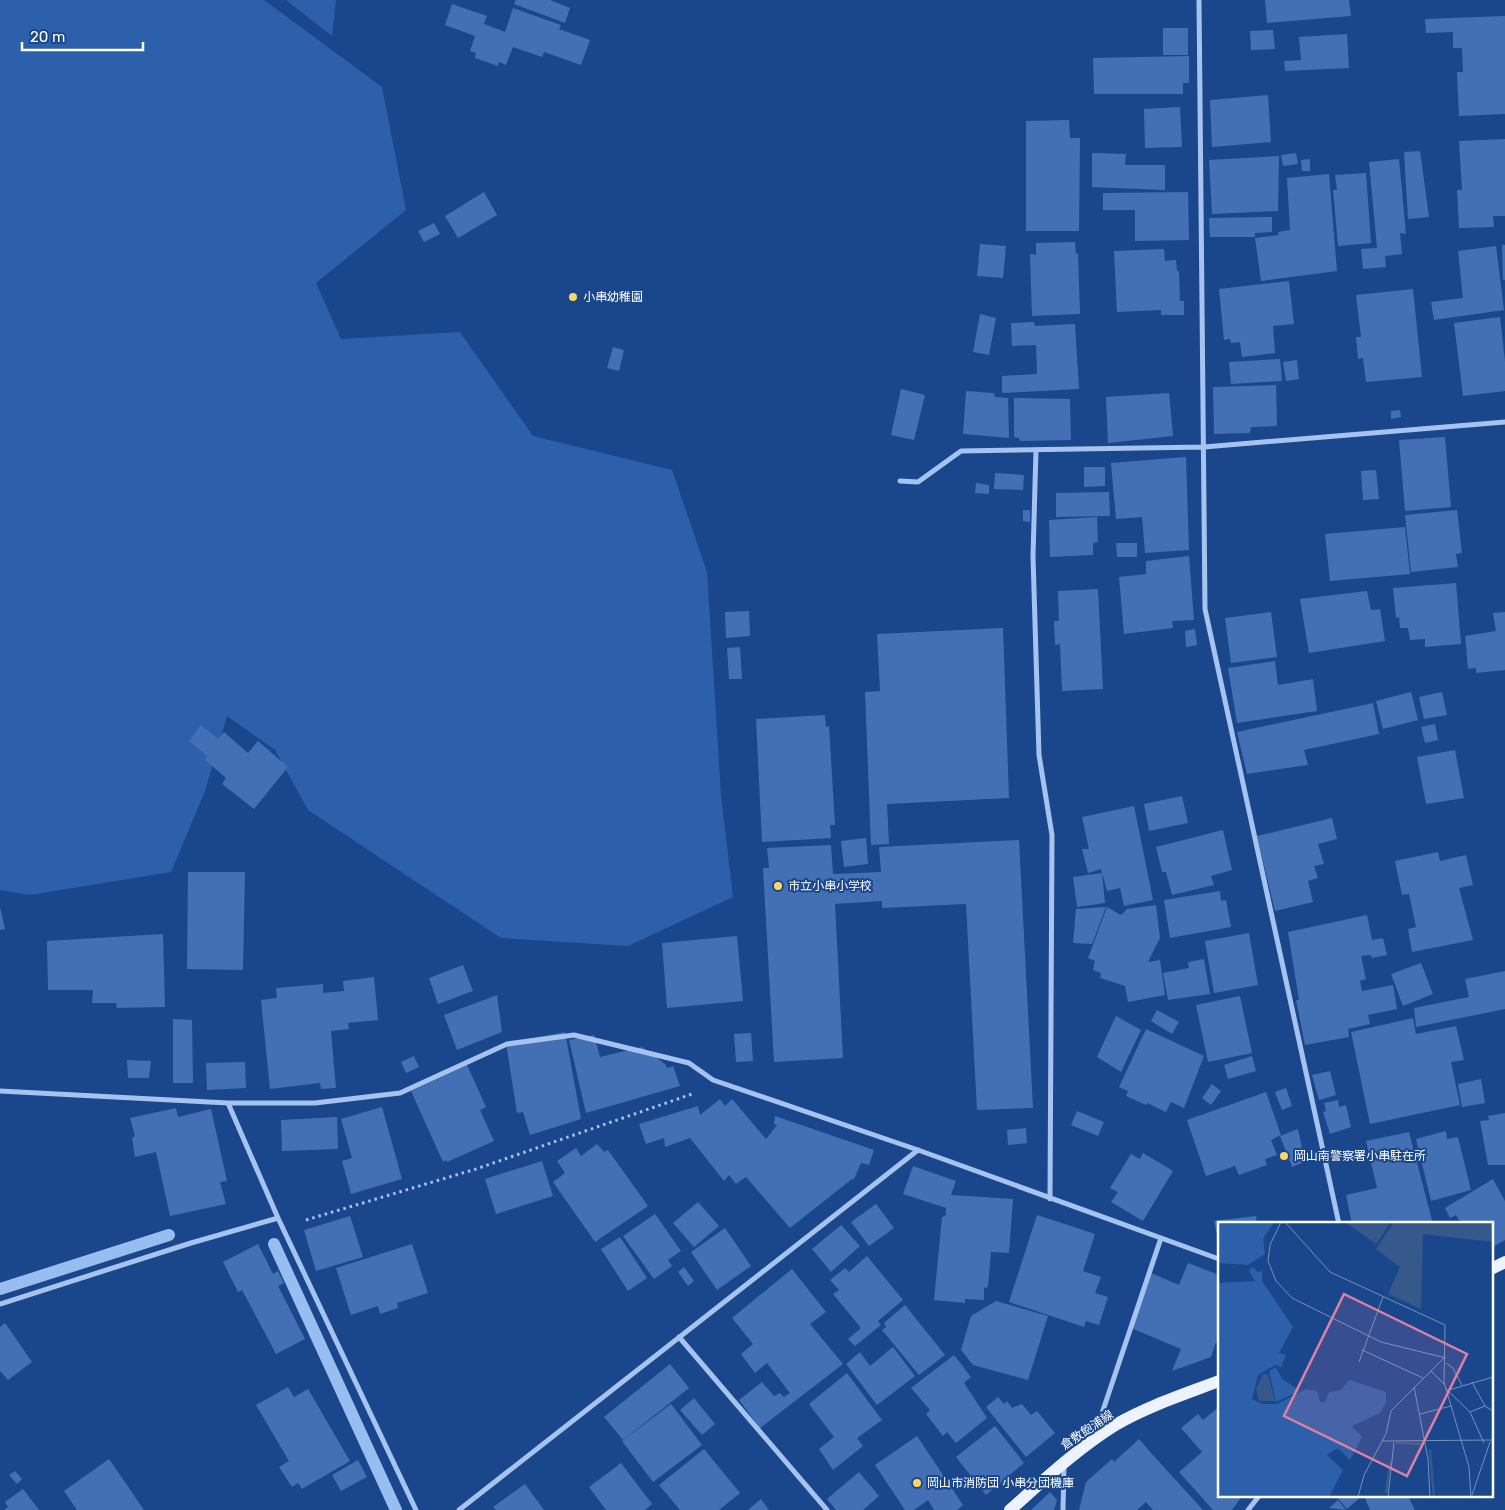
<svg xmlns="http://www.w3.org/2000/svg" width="1505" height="1510" font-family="Rubik,'Noto Sans JP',sans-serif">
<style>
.green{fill:#2d60aa}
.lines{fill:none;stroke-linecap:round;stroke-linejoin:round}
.stream{stroke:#98bdf0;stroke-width:12}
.building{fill:#4370b4}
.path{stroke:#a5c3ee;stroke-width:3;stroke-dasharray:2.5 4;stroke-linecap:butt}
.minor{stroke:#a5c3ee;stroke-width:5}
.primary{stroke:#ecf2ff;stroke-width:12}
.poi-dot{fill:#ffd862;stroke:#1a478c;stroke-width:2}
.labels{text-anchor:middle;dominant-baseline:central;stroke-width:4;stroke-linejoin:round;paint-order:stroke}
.poi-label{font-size:12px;fill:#fff;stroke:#1a478c;text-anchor:start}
.street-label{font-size:12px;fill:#fff;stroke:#1a478c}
.inset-river{fill:none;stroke:#37588b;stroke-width:2.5}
.inset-road{fill:none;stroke:#7691ba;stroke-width:1}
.view{fill:#dd80a5;fill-opacity:0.15;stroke:#dd80a5;stroke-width:2.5}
.inset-edge{fill:none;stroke:#fff;stroke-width:2.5}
</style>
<rect width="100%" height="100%" fill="#1a478c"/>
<path class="green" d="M0 0H264L382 87 406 210 316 283 341 339 460 332 533 436 672 470 707 572 721 795 733 897 628 946 501 938 308 810 275 750 227 716 205 791 171 872 30 895 0 890Z
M286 0H336L332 36Z"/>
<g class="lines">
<path class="stream" d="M274 1244 396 1510
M0 1289 169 1235"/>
</g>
<path class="building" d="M516 0H550L570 8 565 23 514 4Z
M1265 0H1349L1351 16 1267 23Z
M452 4 487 16 484 24 505 32 513 8 561 25 559 29 590 40 581 65 544 52 542 57 513 47 506 65 499 62 498 66 475 58 476 53 470 51 475 36 445 25Z
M1505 16V114L1459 116 1457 72H1463L1462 48H1453V32L1426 33 1425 19Z
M1163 28H1188V55H1163Z
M1273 30 1275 49 1251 50 1250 31Z
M1347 34 1349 68 1285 71 1284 61 1301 60 1299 37Z
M1189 56V83H1183V94H1094L1093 58Z
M1268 95 1271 142 1212 147 1210 100Z
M1180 107 1182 147 1145 148 1144 109Z
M1069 120 1070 138H1080L1079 231H1026V121Z
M1505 139V216H1493L1494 227 1459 228 1457 190H1462L1459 141Z
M1420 151 1429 217 1408 219 1404 152Z
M1092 153 1126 154 1125 165H1165V190L1092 187Z
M1296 153 1298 164 1283 166 1281 155Z
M1279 156 1278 211 1212 214 1209 160Z
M1310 159V171H1302L1301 160Z
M1399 159 1406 234 1400 233 1402 254 1385 256 1386 267 1363 269 1361 249 1377 248 1369 162Z
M1366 173 1371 243 1338 246 1333 190H1337L1335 175Z
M1329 174 1337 271 1261 281 1255 238 1279 235 1278 232 1290 230 1287 178Z
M484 192 497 215 458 238 445 216Z
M1188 192 1189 240 1135 241V210H1103V193Z
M1272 217V232L1255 233V237H1210L1209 218Z
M434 223 440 234 424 242 418 231Z
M1075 242 1076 254 1078 253 1080 314 1032 316 1030 254 1036 255V243Z
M980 244 1006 246 1003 278 977 276Z
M1502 245H1505V280H1503Z
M1496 246 1504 310 1434 320 1431 302 1463 298 1458 251Z
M1164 249 1165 261 1176 260 1177 271H1179L1180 301H1184V315H1161V310L1117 312 1114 251Z
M1289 281 1294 324 1273 326 1275 353 1242 357 1240 342 1231 343 1230 339 1224 340 1219 289Z
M1413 289 1422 377 1366 382 1363 358 1358 359 1356 337H1361L1356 295Z
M980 314 996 318 989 355 973 352Z
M1500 317 1505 361V391L1463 396 1454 323Z
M1034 322 1035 326 1075 324 1079 389 1002 393V376L1037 374 1036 345 1012 346 1011 323Z
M613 347 624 350 619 371 607 368Z
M1280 359 1282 381 1231 384 1229 362Z
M1297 360 1299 379 1286 381 1283 362Z
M1276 385 1277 426 1251 427 1250 433 1214 434 1213 387Z
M901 389 925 395 914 440 891 435Z
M966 391 994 393 995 397 1008 398 1009 438 963 434Z
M1169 393 1173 436 1108 443 1106 397Z
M1014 398 1070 399 1071 440 1020 441 1019 438 1014 437Z
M1400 410 1401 417 1391 419V411Z
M1445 437 1451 507 1405 511 1399 440Z
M1186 457 1189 550 1145 553 1142 517 1116 519 1111 463Z
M1084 467H1105V486L1084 487Z
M1376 470 1379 499 1363 500 1361 471Z
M995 473 1024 475 1023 490 994 489Z
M976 483 989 485V494L975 493Z
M1109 492 1110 516 1056 517V493Z
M1023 510H1030V522L1023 521Z
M1457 510 1462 553 1456 554 1458 567 1411 572 1405 515Z
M1097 517 1098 542 1093 543V555L1050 557 1049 520Z
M1405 527 1410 574 1330 581 1325 534Z
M1116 543H1137V557H1117Z
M1189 556 1194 620 1172 621 1173 628 1124 634 1119 577 1146 574V561Z
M1456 583 1461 644 1425 647V639L1410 640 1408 628H1400L1399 617 1396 618 1393 588Z
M1098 589 1103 689 1062 691 1060 644 1055 645 1054 621H1059L1058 591Z
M1367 591 1371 610 1380 609 1385 641 1309 653 1300 599Z
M749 611 750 636 726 638 725 612Z
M1271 612 1277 657 1231 663 1225 618Z
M1505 612V670L1476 673V668L1468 669 1465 636 1496 631 1493 613Z
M1003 628 1009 798 887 804 889 844 871 845 865 692 880 691 877 634Z
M1195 629 1197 645 1186 647 1185 631Z
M740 647 742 679H729L727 648Z
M1275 661 1278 685 1313 679 1317 711 1237 723 1228 668Z
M1411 692 1418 720 1383 729 1376 701Z
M1442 692 1447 715 1424 719 1419 697Z
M1373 703 1379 734 1304 750 1308 765 1247 774 1237 732Z
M825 715 826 727 829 726 835 825H830L831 838 762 842 756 719Z
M1435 724 1438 740 1425 743 1421 727Z
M201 725 218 739 224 732 248 753 258 741 288 767 254 809 222 784 226 778 205 760 207 756 189 741Z
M1455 750 1464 798 1426 804 1417 757Z
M1182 796 1188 823 1149 831 1144 804Z
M1134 806 1153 900 1124 906 1120 888 1107 891 1101 869 1088 873 1082 849H1089L1082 817Z
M1332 818 1337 839 1318 844 1324 864 1314 866 1318 878 1308 881 1313 902 1275 911 1257 836Z
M1223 830 1232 870 1211 876 1214 885 1172 895 1166 872H1162L1156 847Z
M866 838 868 864 844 867 841 841Z
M1019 840 1033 1108 977 1110 966 904 882 908V901L835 904 843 1058 774 1062 763 868H769L767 848 831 845 833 874 881 872 879 847Z
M1438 852 1440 861 1466 855 1473 885 1459 888 1473 940 1412 952 1408 929 1416 927 1409 894 1402 895 1395 861Z
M188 872H245L243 970 187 969Z
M1102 873 1105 903 1077 907 1073 877Z
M1220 891 1221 901 1226 900 1231 927 1170 938 1164 900Z
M1156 905 1160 938 1148 962 1160 960 1165 995 1128 1002 1125 986 1100 978 1101 973 1093 970 1095 961 1088 958 1107 907 1121 915 1127 909Z
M0 907 5 929 0 930Z
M1106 907 1092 944 1073 943 1076 909Z
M1367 915 1372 940 1383 938 1387 955 1372 958 1371 955 1361 956 1366 979 1360 981 1362 991 1393 985 1397 1009 1368 1015 1370 1024 1348 1029 1349 1037 1305 1045 1296 1000H1299L1288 932Z
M1249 933 1258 985 1214 993 1205 941Z
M163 934 165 1007 117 1008 116 1003H92L93 990H48L47 941Z
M737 936 743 1001 667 1008 662 943Z
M1204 959 1210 994 1168 1000 1163 973 1189 968 1188 962Z
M1421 963 1433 994 1403 1006 1391 974Z
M463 965 473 991 438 1004 429 978Z
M1505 971V1009L1416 1027 1414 1008 1469 997 1465 979Z
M374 977 378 1020 348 1023 349 1029 331 1031 336 1088 321 1089 320 1083 270 1089 261 1000 277 998 276 988 323 984V993L344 991 343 981Z
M497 995 502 1032 457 1050 444 1015Z
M1240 996 1252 1053 1208 1062 1196 1005Z
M1157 1010 1179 1022 1172 1034 1151 1021Z
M1116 1016 1141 1030 1121 1072 1097 1057Z
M1413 1018 1416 1034 1456 1026 1464 1060 1451 1062 1460 1105 1370 1124 1351 1032Z
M173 1019 192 1020 193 1083H173Z
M1146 1029 1204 1056 1184 1108 1171 1102 1166 1112 1147 1103 1146 1105 1126 1096 1128 1091 1119 1087Z
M565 1032 581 1119 530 1135 523 1112 517 1113 506 1043Z
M751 1033 753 1061 736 1062 734 1034Z
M594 1035 600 1057 642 1047 665 1064 667 1068 673 1066 680 1086 586 1113 569 1040Z
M414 1056 419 1067 406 1073 401 1062Z
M1252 1056 1256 1071 1228 1079 1224 1065Z
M127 1060 151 1061 149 1078H128Z
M245 1062 246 1088 207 1090 206 1063Z
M467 1065 486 1107 480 1110 494 1141 447 1162 446 1160 443 1162 411 1091Z
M1330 1071 1336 1095 1319 1100 1312 1075Z
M1481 1079 1485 1103 1462 1107 1458 1084Z
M1212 1084 1221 1091 1211 1105 1202 1098Z
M1286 1088 1292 1106 1282 1110 1275 1092Z
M1266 1092 1281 1135 1271 1140 1277 1155 1265 1159 1267 1165 1239 1175 1235 1166 1206 1176 1187 1120Z
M720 1099 725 1106 732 1099 766 1139 777 1125 774 1124 775 1116 874 1150 869 1165 861 1163 854 1179H852L790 1228 746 1177 736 1184 729 1175 724 1181 690 1138 665 1147 664 1138 646 1144 639 1124 698 1106 700 1115Z
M1338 1100 1339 1107 1346 1105 1351 1127 1330 1134 1323 1112 1326 1111 1324 1103Z
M382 1107 402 1179 351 1194 342 1161 352 1158 341 1119Z
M176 1108 178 1117 211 1109 227 1181 220 1182 226 1204 170 1216 156 1152 135 1157 132 1138 135 1136 130 1118Z
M1077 1111 1104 1122 1098 1136 1071 1125Z
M1505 1113V1165H1488L1480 1121 1489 1120 1488 1116Z
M337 1117 338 1149 282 1151 281 1120Z
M1026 1128 1027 1143 1008 1145 1007 1130Z
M1298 1129 1305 1162 1292 1167 1280 1136Z
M1446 1131 1447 1139 1458 1137 1471 1190 1431 1201 1416 1139Z
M1409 1132 1433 1224H1352L1346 1195 1377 1188 1366 1141Z
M597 1144 604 1152 608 1150 648 1206 595 1242 553 1182 565 1173 557 1161 576 1148 581 1156Z
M1143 1153 1173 1171 1143 1221 1111 1202 1118 1192 1110 1188 1131 1154 1140 1159Z
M542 1161 553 1196 496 1214 485 1179Z
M913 1166 956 1181 951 1195 1013 1199 1009 1253 991 1252 988 1287 984 1288V1300L965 1299V1303L934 1300 942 1217 946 1215V1208L903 1194Z
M1493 1179 1505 1201V1240L1491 1248V1224H1457L1460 1222 1456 1215 1450 1218 1445 1208Z
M698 1202 719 1226 694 1247 673 1223Z
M876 1204 894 1228 869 1246 851 1222Z
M655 1214 681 1251 668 1260 672 1266 654 1279 623 1236Z
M1037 1215 1095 1234 1083 1271 1101 1277 1095 1293 1108 1297 1099 1325 1086 1321 1084 1327 1009 1302Z
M350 1216 363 1257 316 1271 304 1230Z
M1256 1216 1257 1224H1219L1218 1240 1214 1221Z
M841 1225 860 1246 831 1272 812 1249Z
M725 1228 751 1266 717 1290 691 1252Z
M620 1237 647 1278 628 1291 601 1249Z
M258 1244 273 1274 278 1271 284 1283 278 1286 305 1339 276 1354 242 1290 238 1292 223 1262Z
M412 1244 428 1293 397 1303 398 1308 380 1314 378 1306 351 1315 336 1268Z
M867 1256 903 1300 878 1321 881 1325 855 1346 848 1339 861 1328 833 1294 839 1290 830 1280 845 1268 849 1272Z
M1188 1263 1219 1275V1343L1216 1342 1211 1357 1172 1371 1181 1349 1129 1327 1151 1273 1179 1285Z
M684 1267 694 1281 688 1286 678 1272Z
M792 1269 826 1312 810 1324 843 1364 760 1428 739 1400 762 1382 774 1396 780 1393 784 1397 790 1393 767 1363 755 1373 741 1354 753 1344 732 1318Z
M996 1301 1048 1316 1028 1380 973 1365 961 1350 971 1316Z
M905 1305 945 1355 919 1375 882 1330 886 1327 884 1323Z
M5 1323 32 1362 8 1380 0 1371V1327Z
M893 1347 915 1376 877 1405 846 1364 860 1352 870 1366Z
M954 1355 971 1377 964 1383 987 1418 956 1443 947 1432 943 1436 926 1414 930 1410 911 1388Z
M670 1364 689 1388 623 1440 604 1417Z
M847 1373 882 1420 857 1438 863 1446 833 1470 819 1449 834 1437 809 1404Z
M288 1387 294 1397 308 1389 350 1461 302 1489 298 1483 292 1487 279 1467 289 1461 256 1405Z
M998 1397 1004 1404 1007 1401 1012 1408 1022 1404 1031 1415 1037 1411 1055 1433 1026 1457 986 1407Z
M694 1398 715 1424 702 1435 680 1410Z
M671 1404 702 1445 653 1482 622 1441Z
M1219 1407V1496H1242L1232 1510H1213L1179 1472 1202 1452 1181 1428 1198 1414 1203 1420Z
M995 1426 1024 1463 986 1495 956 1457Z
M917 1436 963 1505 957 1510H934L928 1500 914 1510H905L875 1465Z
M1139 1439 1152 1454 1203 1510H1153L1146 1502 1137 1510H1079L1086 1482 1112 1459 1114 1462Z
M704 1449 740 1493 719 1510H680L659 1485Z
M109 1459 144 1510H77L64 1491Z
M358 1460 367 1477 341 1491 332 1475Z
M621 1463 652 1504 645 1510H606L589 1487Z
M15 1471 22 1479 17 1484 9 1475Z
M859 1472 879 1496 863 1510H836L827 1499Z
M525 1484 544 1510H496L493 1507Z
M23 1489 39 1510H4L8 1507 5 1502Z
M1050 1492 1057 1500 1054 1510H1031Z
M1336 1496H1362L1347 1509Z
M1364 1496H1413L1409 1498 1415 1510H1370Z
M761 1499 769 1510H748Z
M1338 1500 1346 1510 1329 1508Z"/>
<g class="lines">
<path class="path" d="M306 1220 476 1169 692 1094"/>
<path class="minor" d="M1199 0 1205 609 1339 1224
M1036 450 1033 556 1039 755 1052 835 1050 1199
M900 481 918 482 961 451 1204 447 1505 422
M0 1091 228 1103H315L400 1093 507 1044 574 1035 689 1063 713 1080 918 1150 1219 1259
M228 1103 278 1218 416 1510
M0 1304 191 1243 278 1218
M679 1337 827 1510
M1094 1437 1161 1238
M459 1510 918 1150
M1063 1510 1064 1465
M1248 1510 1259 1496"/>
<path class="primary" d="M1491 1269 1505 1262
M1010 1510C1044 1480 1078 1448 1117 1424 1148 1406 1185 1394 1219 1381"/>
</g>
<g class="poi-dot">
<circle cx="573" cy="297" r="5"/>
<circle cx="778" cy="886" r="5"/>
<circle cx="1284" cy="1156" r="5"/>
<circle cx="917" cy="1483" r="5"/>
</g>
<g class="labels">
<g class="poi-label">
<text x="583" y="297">小串幼稚園</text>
<text x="788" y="886">市立小串小学校</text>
<text x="1294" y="1156">岡山南警察署小串駐在所</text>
<text x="927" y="1483">岡山市消防団 小串分団機庫</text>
</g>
<g class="street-label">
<text transform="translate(1087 1430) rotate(-34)">倉敷飽浦線</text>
</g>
</g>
<g transform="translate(1218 1222)">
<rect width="275" height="275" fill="#1a478c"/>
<path d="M0 0H56L45 17 47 32 30 43 0 41ZM35 45 40 50 44 49V59L75 105 61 131 68 133 63 145 57 143 40 153 34 177 44 182H59L88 167 99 169 102 180H107L111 170 123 168 131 158 168 170V181L162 191 134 204 144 215 132 238 120 226 109 233 125 248 111 275H0V61L37 59 31 49ZM58 145 64 157 82 169 58 180 51 149Z" fill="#2d60aa"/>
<path d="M127 0H173L158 22ZM176 0H275V20L205 12 203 87 170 72 182 45 158 27ZM45 152H50L57 179H42L40 176 38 167Z" fill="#37588b"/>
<path class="inset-river" d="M178 221 205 222M212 228 216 275M168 271 172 240"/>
<path class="inset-road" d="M63 0 52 23 50 39 58 59 74 76 163 120 228 136M67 0 112 50 227 103 226 160 251 245 253 275M144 128 205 156M141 140 165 75M228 141 235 146 244 163M213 149 227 163M254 160 267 184 275 189M196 165 210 237 212 275M227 166 252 190 266 221M231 168 275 155M252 190 267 184M202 192 233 184M165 219 275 218M254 273 272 220M140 275 146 253 168 212 173 189 226 136M170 275 176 220"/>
<path class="view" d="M126 72 249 132 189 254 66 194Z"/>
<rect width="275" height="275" class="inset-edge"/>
</g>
<path d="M22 42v8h121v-8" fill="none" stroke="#ffffff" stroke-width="2.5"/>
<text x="30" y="42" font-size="15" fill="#ffffff" stroke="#1a478c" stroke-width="4" paint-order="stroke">20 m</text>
</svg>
